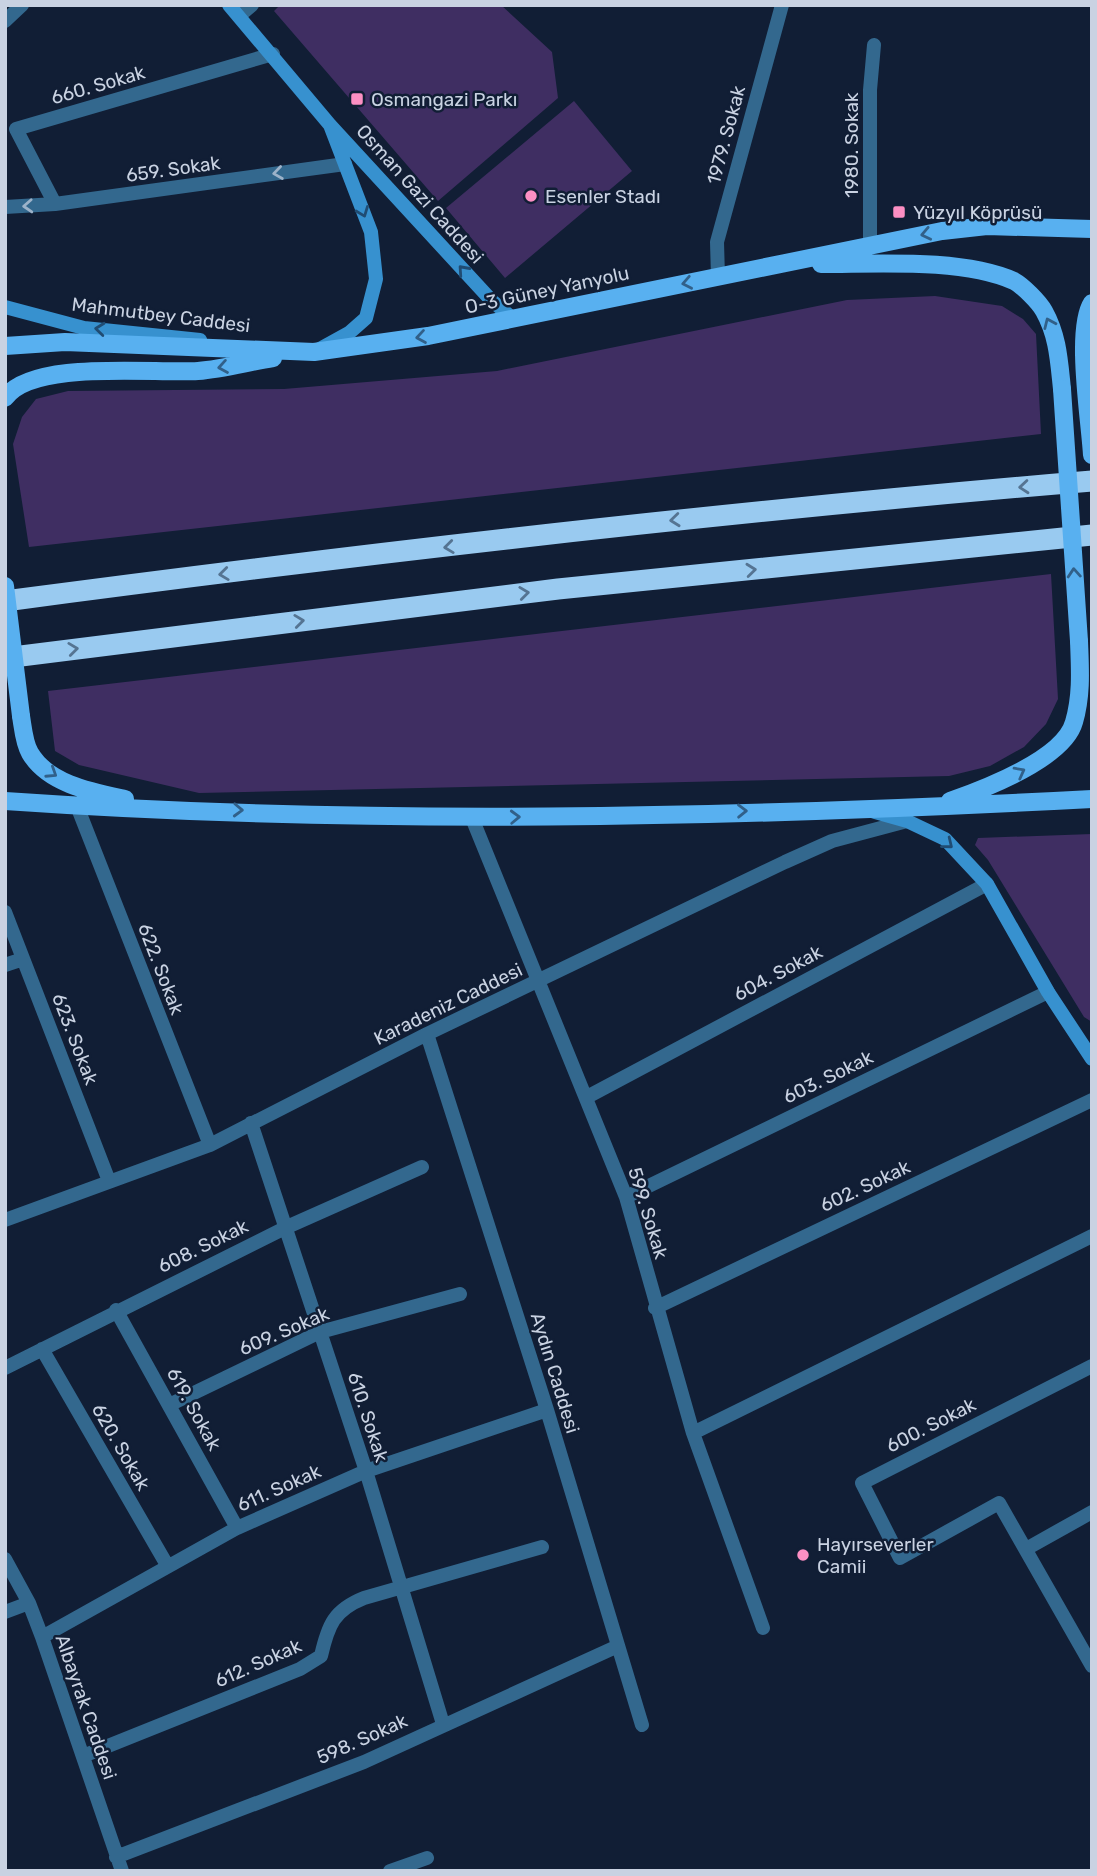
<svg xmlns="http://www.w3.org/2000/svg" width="1097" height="1876" font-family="Rubik,sans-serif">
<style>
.green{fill:#3f2e62}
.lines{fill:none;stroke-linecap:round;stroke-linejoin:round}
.street{stroke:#33688e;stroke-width:14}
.secondary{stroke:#3791cf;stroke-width:14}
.primary{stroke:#58b0f0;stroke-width:18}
.highway{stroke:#99caf0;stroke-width:21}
.primary-bridge{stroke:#58b0f0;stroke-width:18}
.oneway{stroke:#9cb2c9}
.oneway2{stroke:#204c73}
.oneway3{stroke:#316089}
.oneway4{stroke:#557492}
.poi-dot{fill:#fc8fc3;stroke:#111e35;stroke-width:2.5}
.labels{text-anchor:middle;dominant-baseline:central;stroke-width:5;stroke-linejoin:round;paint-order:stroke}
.street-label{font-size:19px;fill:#c9d2e2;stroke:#111e35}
.poi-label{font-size:19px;fill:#c9d2e2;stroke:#111e35;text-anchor:start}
</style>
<rect width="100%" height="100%" fill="#111e35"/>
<path class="green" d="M280 5H501L552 52 558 98 438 201 274 11Z
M574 101 632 171 505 278 446 208Z
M935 296 1002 306 1023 319 1036 334 1041 434 29 547 13 444 22 417 36 399 68 391 284 389 497 371 847 300Z
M1051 574 1058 699 1046 724 1024 747 990 766 949 776 199 793 79 765 55 751 48 691Z
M1092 834V1022L1084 1017 988 860 975 845 978 838Z"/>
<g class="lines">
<path class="street" d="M239 16 252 5
M5 21 22 5
M55 204 16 129 273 54
M5 207 55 204 345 164
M870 246V90L874 45
M718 277 717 242 782 5
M77 806 210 1145
M472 818 626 1197 693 1433 763 1628
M5 912 109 1181
M5 965 23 959
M427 1034 547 1410 642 1725
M587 1097 987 884
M251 1123 366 1471 443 1724
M626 1197 1048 992
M5 1220 210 1145 427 1034 785 862 832 841 907 821
M655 1308 1092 1100
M116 1310 237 1528
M42 1349 167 1565
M1092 1366 862 1483 900 1558 999 1503 1092 1666
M5 1368 287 1227 422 1167
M169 1405 320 1332 460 1294
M693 1433 1092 1236
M1026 1549 1092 1512
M5 1559 29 1603 42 1637 122 1871
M5 1612 29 1603
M42 1637 237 1528 366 1471 547 1410
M83 1756 300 1669 321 1656C328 1625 334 1610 364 1598L542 1547
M116 1857 364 1762 618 1646
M390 1871 427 1858"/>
<path class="secondary" d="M229 5 330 125 491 300 512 318
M5 307 84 328 200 340
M320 349 349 333 366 318 376 279 371 232 330 125
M875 812 907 821 945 839 987 884 1048 992 1092 1059"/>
<path class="primary" d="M821 264C878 264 962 258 1014 281 1023 286 1039 302 1044 311 1058 336 1059 361 1062 389
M1092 303C1075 329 1090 420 1092 455
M5 346 65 342 314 352 428 336 942 231 987 226 1092 229
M5 398C32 359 154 374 198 371 223 369 248 362 273 358
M21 716C23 728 24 743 30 753 48 784 92 792 125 799
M5 801C365 826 732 818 1092 799
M950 801C984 789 1064 759 1074 722 1082 695 1080 668 1079 641"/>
<path class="highway" d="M5 601C366 553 729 511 1092 481
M5 658 558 589 1092 535"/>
<path class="primary-bridge" d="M1062 389 1079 641
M5 586 21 716"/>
</g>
<defs><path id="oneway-chevron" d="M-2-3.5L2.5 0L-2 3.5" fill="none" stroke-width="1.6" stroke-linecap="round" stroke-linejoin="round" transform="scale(1.75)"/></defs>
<g class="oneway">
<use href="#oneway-chevron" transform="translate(278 173) rotate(172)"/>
<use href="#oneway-chevron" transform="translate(28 206) rotate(177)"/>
</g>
<g class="oneway2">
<use href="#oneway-chevron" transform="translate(363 212) rotate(69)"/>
<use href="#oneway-chevron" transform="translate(463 270) rotate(-132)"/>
<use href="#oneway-chevron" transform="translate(100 329) rotate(-174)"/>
<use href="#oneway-chevron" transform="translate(948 844) rotate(39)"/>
</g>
<g class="oneway3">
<use href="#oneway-chevron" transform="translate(926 234) rotate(168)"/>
<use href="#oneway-chevron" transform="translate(687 283) rotate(169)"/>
<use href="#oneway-chevron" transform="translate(1049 323) rotate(-114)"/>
<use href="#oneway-chevron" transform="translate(421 337) rotate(171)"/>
<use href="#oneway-chevron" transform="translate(223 367) rotate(170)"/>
<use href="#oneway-chevron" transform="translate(1074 573) rotate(-94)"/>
<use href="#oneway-chevron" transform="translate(1020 772) rotate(-28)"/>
<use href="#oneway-chevron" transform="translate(52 773) rotate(33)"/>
<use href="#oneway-chevron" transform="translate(238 810) rotate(2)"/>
<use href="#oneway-chevron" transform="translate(742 811) rotate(-1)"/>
<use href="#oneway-chevron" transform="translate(515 817) rotate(-2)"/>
</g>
<g class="oneway4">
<use href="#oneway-chevron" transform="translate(1024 487) rotate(175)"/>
<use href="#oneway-chevron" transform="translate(675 520) rotate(174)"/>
<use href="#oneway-chevron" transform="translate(449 547) rotate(173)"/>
<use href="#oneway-chevron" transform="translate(751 570) rotate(-6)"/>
<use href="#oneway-chevron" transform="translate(224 574) rotate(173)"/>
<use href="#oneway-chevron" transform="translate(524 593) rotate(-7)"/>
<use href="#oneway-chevron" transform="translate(299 621) rotate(-7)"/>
<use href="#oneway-chevron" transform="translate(73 649) rotate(-7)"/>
</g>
<g class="poi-dot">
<rect x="350" y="92" width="14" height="14" rx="3.5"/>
<circle cx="531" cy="196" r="7"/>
<rect x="892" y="205" width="14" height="14" rx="3.5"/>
<circle cx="803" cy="1555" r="7"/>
</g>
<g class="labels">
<g class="street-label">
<text transform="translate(98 85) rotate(-16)">660. Sokak</text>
<text transform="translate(726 135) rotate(-75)">1979. Sokak</text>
<text transform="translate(851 145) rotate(-90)">1980. Sokak</text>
<text transform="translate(173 169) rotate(-8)">659. Sokak</text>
<text transform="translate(420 194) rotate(48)">Osman Gazi Caddesi</text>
<text transform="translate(547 290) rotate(-12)">O-3 Güney Yanyolu</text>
<text transform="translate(161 315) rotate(7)">Mahmutbey Caddesi</text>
<text transform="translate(161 969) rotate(69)">622. Sokak</text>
<text transform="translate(778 973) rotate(-28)">604. Sokak</text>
<text transform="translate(448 1004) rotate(-26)">Karadeniz Caddesi</text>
<text transform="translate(75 1039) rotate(69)">623. Sokak</text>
<text transform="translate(828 1077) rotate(-26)">603. Sokak</text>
<text transform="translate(865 1186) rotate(-25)">602. Sokak</text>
<text transform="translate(648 1213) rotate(73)">599. Sokak</text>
<text transform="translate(203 1246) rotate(-26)">608. Sokak</text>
<text transform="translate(284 1331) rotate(-23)">609. Sokak</text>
<text transform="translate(555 1373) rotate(73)">Aydın Caddesi</text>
<text transform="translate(194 1409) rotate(61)">619. Sokak</text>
<text transform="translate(368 1417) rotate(72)">610. Sokak</text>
<text transform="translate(931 1425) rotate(-27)">600. Sokak</text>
<text transform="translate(121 1447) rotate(60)">620. Sokak</text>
<text transform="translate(279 1488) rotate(-24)">611. Sokak</text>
<text transform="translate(258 1663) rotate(-24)">612. Sokak</text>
<text transform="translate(86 1707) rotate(71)">Albayrak Caddesi</text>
<text transform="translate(362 1739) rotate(-24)">598. Sokak</text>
</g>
<g class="poi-label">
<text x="371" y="99">Osmangazi Parkı</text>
<text x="545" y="196">Esenler Stadı</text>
<text x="913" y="212">Yüzyıl Köprüsü</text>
<text x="817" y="1544">Hayırseverler<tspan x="817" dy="22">Camii</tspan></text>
</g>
</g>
<rect width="1097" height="1876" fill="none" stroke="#c9d2e2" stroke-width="14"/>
</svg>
